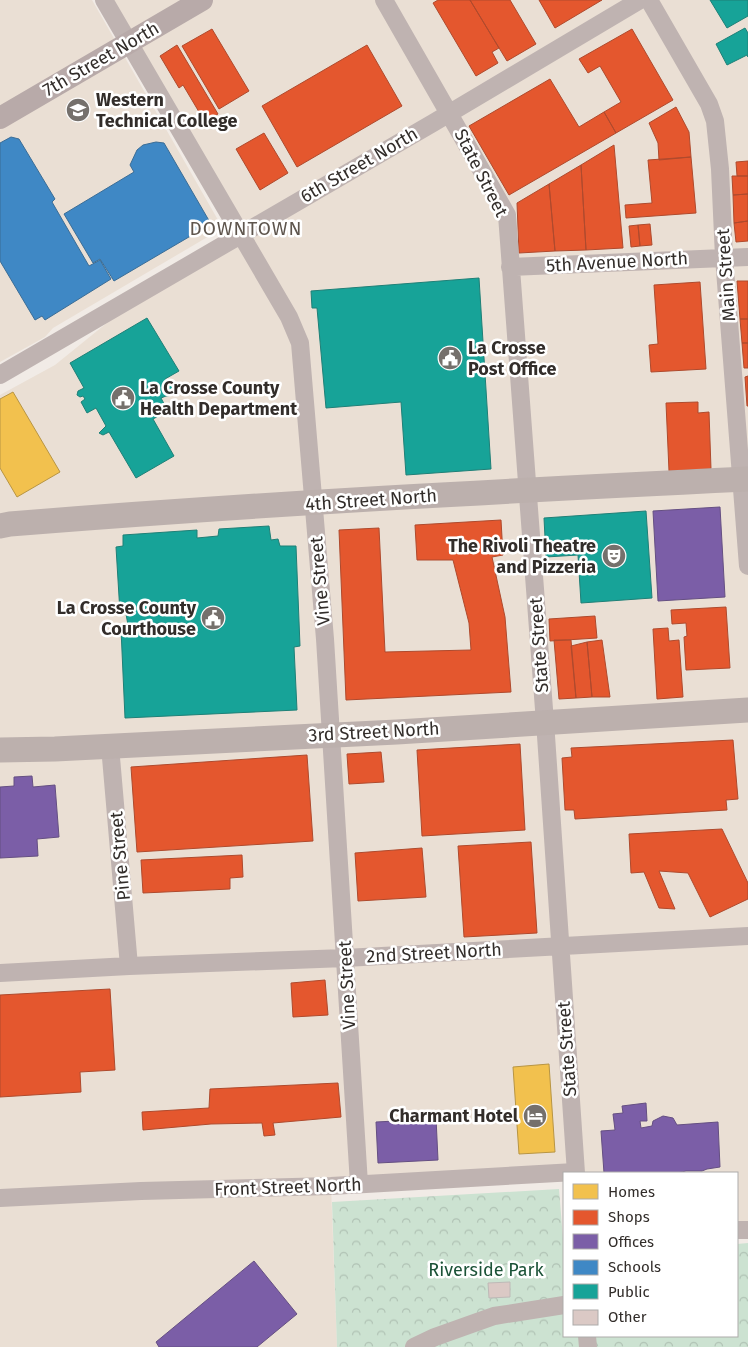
<svg xmlns="http://www.w3.org/2000/svg" width="748" height="1347" font-family="'Fira Sans',sans-serif">
<style>
.built{fill:#eadfd4}
.park{fill:url(#park-crowns)}
.homes{fill:#f2c14e;stroke:#b89543}
.shops{fill:#e4572e;stroke:#af4a2d}
.offices{fill:#7b5ea7;stroke:#654f82}
.schools{fill:#3f88c5;stroke:#3b6d96}
.public{fill:#17a398;stroke:#1f8077}
.building{fill:#dbc9c5;stroke:#beb9b7}
.lines{fill:none;stroke-linecap:round;stroke-linejoin:round}
.minor{stroke:#bfb3b1;stroke-width:18}
.major{stroke:#b8aaa9;stroke-width:22}
.highway{stroke:#bcb0ad;stroke-width:25}
.labels{text-anchor:middle;dominant-baseline:central;stroke-width:5;stroke-linejoin:round;paint-order:stroke}
.street-label{font-size:18px;fill:#322d2a;stroke:#fff}
.poi-label{font-size:18px;font-weight:bold;fill:#322d2a;stroke:#fff;text-anchor:start}
.park-label{font-size:18px;fill:#1b5237;stroke:#fff}
.neighbourhood-label{font-size:19px;letter-spacing:1px;fill:#5e554d;stroke:#fff}
</style>
<defs>
<pattern id="park-crowns" width="20" height="18" patternUnits="userSpaceOnUse" patternTransform="scale(1.25)"><rect width="20" height="18" fill="#cce2d1"/><path d="M2 6a3 3 0 1 1 6 0M12 15a3 3 0 1 1 6 0" fill="none" stroke="#b0c2b4"/></pattern>
</defs>
<rect width="100%" height="100%" fill="#f1ebe6"/>
<path class="built" d="M0 0H92L218 220 219 226 216 232 53 328 45 337 0 362Z
M104 0H748V1230H737V1173H576L331 1186 337 1347H0V395L55 365 150 288 240 235Z"/>
<path class="park" d="M559 1189 564 1252V1336H737V1244L748 1243V1347H337L332 1202Z"/>
<path class="homes" d="M13 392 60 472 17 497 0 468V399Z
M549 1064 555 1152 519 1154 513 1067Z"/>
<path class="shops" d="M438 0H470L499 48 492 52 498 63 476 76 433 3Z
M470 0H510L536 44 507 61Z
M539 0H602L555 28Z
M212 29 249 91 219 109 182 46Z
M632 29 673 100 616 133 604 112 621 102 600 66 588 73 579 59Z
M177 45 218 114 205 122 183 85 179 88 160 56Z
M367 45 402 106 297 167 262 106Z
M550 79 579 127 604 112 616 133 509 195 469 126Z
M676 107 689 132 691 157 659 160 658 143 649 123Z
M264 133 288 173 260 190 236 149Z
M614 145 623 248 586 250 581 165Z
M691 157 696 213 626 218 625 205 652 203 648 160Z
M748 161V176H737L736 162Z
M581 165 586 250 555 251 549 184Z
M732 176H748V194L733 195Z
M549 184 555 251 519 253 517 203Z
M748 194V221L734 223 733 195Z
M748 221V241L736 242 734 223Z
M650 224 652 245 640 246 638 225Z
M638 225 640 246 631 247 629 226Z
M737 281H748V319H740Z
M700 282 706 369 651 372 649 345 658 344 654 285Z
M740 319H748V343H742Z
M742 343H748V368H744Z
M748 376V406H747L745 377Z
M698 402V413L709 412 711 469 669 471 666 403Z
M501 520 503 555 492 557 505 617 511 692 346 700 339 530 379 528 385 652 471 650 469 623 453 560H417L415 525Z
M726 607 730 668 686 670 684 637 687 636 686 623 672 624 671 610Z
M595 616 597 638 550 641 549 619Z
M668 628 669 641 679 640 683 697 657 699 653 629Z
M554 640H571L576 698 559 699Z
M602 640 610 697H592L587 642Z
M587 642 592 697 576 698 571 646Z
M733 740 738 799 726 800 727 810 575 819 574 810H565L562 758 572 757 571 748Z
M520 744 525 830 422 836 417 750Z
M381 752 384 782 349 784 347 754Z
M307 755 313 841 137 852 131 767Z
M722 829 748 883V899L710 917 688 873 659 871 675 909 659 908 644 872 631 873 629 834Z
M531 842 537 933 464 937 458 846Z
M422 848 426 897 358 901 355 853Z
M242 855 243 877 230 878V889L143 893 141 860Z
M325 980 328 1015 293 1017 291 983Z
M110 989 115 1070 80 1072 81 1092 0 1097V995Z
M338 1083 341 1117 273 1123 275 1135 264 1136 262 1123 211 1124 143 1130 142 1112 209 1108 210 1089Z"/>
<path class="offices" d="M720 507 725 597 658 601 653 511Z
M32 776 33 787 55 785 59 837 37 839 38 856 0 858V787L14 786V777Z
M646 1103 647 1121H640L641 1128 652 1126 653 1121 663 1116 673 1118 677 1125 718 1122 720 1167 707 1169 702 1171H686L677 1173H604L601 1131 615 1130 613 1114 623 1113 622 1106Z
M415 1112H424V1118H436L438 1160 378 1163 376 1122 415 1120Z
M254 1261 297 1314 257 1347H159L156 1342Z"/>
<path class="schools" d="M11 137 19 139 55 199 52 202 89 266 100 260 111 279 45 320 42 316 35 320 0 261V143Z
M156 142 164 143 211 224 114 281 100 259 93 263 64 214 134 172 130 165 137 150 143 145Z"/>
<path class="public" d="M710 0H748V16L727 28Z
M745 28 748 33V57L747 55 727 65 716 44Z
M479 278 491 469 406 475 401 402 326 408 317 308H312L311 291Z
M147 318 179 371 165 379 169 385 176 387 178 389 175 395 166 396 161 398 168 411 153 419 174 456 136 478 109 432 103 435 99 433 106 426 96 408 87 413 81 402 85 399 83 396 80 397 77 395 78 391 84 388 70 363Z
M646 511 652 598 581 603 578 555 546 557 544 518Z
M269 526 271 540 278 539 280 546H296L300 646 294 647 297 710 125 718 121 629 162 628 161 623 128 625 126 614 120 613 116 547 123 546V535L197 530V538L218 536 219 529Z"/>
<path class="building" d="M510 1282V1297L489 1298 488 1283Z"/>
<g class="lines">
<path class="minor" d="M104 0 289 317 300 343 325 639 359 1184
M384 0 507 215 546 736 576 1173
M649 0 709 104 715 121 720 169 724 257 748 566
M510 267 748 257
M0 375 433 123 640 0
M110 746 129 966
M0 973 129 966 345 958 748 936
M0 1198 141 1191 331 1186 575 1172
M737 1230H748
M587 1336 588 1347
M414 1347 435 1337 494 1316 564 1305"/>
<path class="major" d="M0 118 202 0"/>
<path class="highway" d="M0 526 10 524C256 504 502 491 748 479
M0 750 55 749 397 732 748 710"/>
</g>
<defs>
<g id="university-disc" transform="scale(1.25)"><circle r="9.5" fill="#75706c" stroke="#fff"/><path d="M0-5L7-2L0 1L-7-2ZM-4 1L0 2.5L4 1V4Q0 6-4 4Z" fill="#fff"/></g>
<g id="civic-disc" transform="scale(1.25)"><circle r="9.5" fill="#75706c" stroke="#fff"/><path d="M-.6-6.5H3V-4.5H.6V-3L4-1V1h2V6H-6V1h2V-1L-.6-3ZM-1.2 2.5V6h2.4V2.5Z" fill="#fff"/></g>
<g id="theatre-disc" transform="scale(1.25)"><circle r="9.5" fill="#75706c" stroke="#fff"/><path d="M-5-5.5Q0-4 5-5.5V0Q5 5 0 6Q-5 5-5 0ZM-3.3-2.5H-1v1.5H-3.3ZM1-2.5H3.3v1.5H1ZM-2.8 1Q0 5.5 2.8 1Z" fill="#fff"/></g>
<g id="hotel-disc" transform="scale(1.25)"><circle r="9.5" fill="#75706c" stroke="#fff"/><path d="M-6-4.5h1.5V1H6V5H4.5V3h-9V5H-6ZM-4 0a1.8 1.8 0 1 1 3.6 0ZM.5 0V-2.5h3Q6-2.5 6 0Z" fill="#fff"/></g>
</defs>
<g fill-rule="evenodd">
<use href="#university-disc" x="78" y="110"/>
<use href="#civic-disc" x="450" y="358"/>
<use href="#civic-disc" x="123" y="398"/>
<use href="#theatre-disc" x="614" y="556"/>
<use href="#civic-disc" x="213" y="618"/>
<use href="#hotel-disc" x="535" y="1116"/>
</g>
<g class="labels">
<g class="street-label">
<text transform="translate(101 59) rotate(-30)">7th Street North</text>
<text transform="translate(359 165) rotate(-30)">6th Street North</text>
<text transform="translate(481 173) rotate(63)">State Street</text>
<text transform="translate(617 262) rotate(-3)">5th Avenue North</text>
<text transform="translate(726 275) rotate(-94)">Main Street</text>
<text transform="translate(371 500) rotate(-4)">4th Street North</text>
<text transform="translate(320 581) rotate(-95)">Vine Street</text>
<text transform="translate(539 645) rotate(-94)">State Street</text>
<text transform="translate(374 732) rotate(-3)">3rd Street North</text>
<text transform="translate(120 856) rotate(-95)">Pine Street</text>
<text transform="translate(434 953) rotate(-3)">2nd Street North</text>
<text transform="translate(347 985) rotate(-93)">Vine Street</text>
<text transform="translate(567 1049) rotate(-94)">State Street</text>
<text transform="translate(288 1187) rotate(-2)">Front Street North</text>
</g>
<g class="poi-label">
<text x="96" y="100">Western<tspan x="96" dy="21">Technical College</tspan></text>
<text x="468" y="348">La Crosse<tspan x="468" dy="21">Post Office</tspan></text>
<text x="140" y="388">La Crosse County<tspan x="140" dy="21">Health Department</tspan></text>
<text x="596" y="546" text-anchor="end">The Rivoli Theatre<tspan x="596" dy="21">and Pizzeria</tspan></text>
<text x="196" y="608" text-anchor="end">La Crosse County<tspan x="196" dy="21">Courthouse</tspan></text>
<text x="518" y="1116" text-anchor="end">Charmant Hotel</text>
</g>
<g class="park-label">
<text x="486" y="1270">Riverside Park</text>
</g>
<g class="neighbourhood-label">
<text x="246" y="228">DOWNTOWN</text>
</g>
</g>
<rect x="563" y="1172" width="175" height="165" fill="#ffffff" stroke="#adabaa"/>
<rect x="573" y="1184" width="25" height="15" fill="#f2c14e" stroke="#adabaa"/>
<text x="608" y="1197" font-size="15" fill="#322d2a">Homes</text>
<rect x="573" y="1210" width="25" height="15" fill="#e4572e" stroke="#adabaa"/>
<text x="608" y="1222" font-size="15" fill="#322d2a">Shops</text>
<rect x="573" y="1234" width="25" height="15" fill="#7b5ea7" stroke="#adabaa"/>
<text x="608" y="1247" font-size="15" fill="#322d2a">Offices</text>
<rect x="573" y="1260" width="25" height="15" fill="#3f88c5" stroke="#adabaa"/>
<text x="608" y="1272" font-size="15" fill="#322d2a">Schools</text>
<rect x="573" y="1284" width="25" height="15" fill="#17a398" stroke="#adabaa"/>
<text x="608" y="1297" font-size="15" fill="#322d2a">Public</text>
<rect x="573" y="1310" width="25" height="15" fill="#dbc9c5" stroke="#adabaa"/>
<text x="608" y="1322" font-size="15" fill="#322d2a">Other</text>
</svg>
